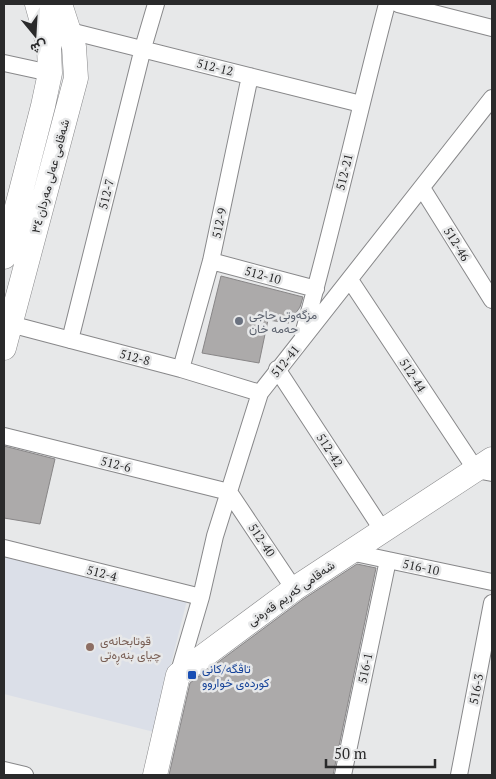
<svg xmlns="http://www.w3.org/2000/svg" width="496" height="779" font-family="'PT Serif',Vazirmatn,serif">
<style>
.built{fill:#dbdfe8}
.building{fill:#acaaaa;stroke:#888687}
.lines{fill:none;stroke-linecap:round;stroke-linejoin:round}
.street-casing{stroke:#88888a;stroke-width:18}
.secondary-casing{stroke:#88888a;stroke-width:25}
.street{stroke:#fff;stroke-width:16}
.secondary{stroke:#fff;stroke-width:24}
.worship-dot{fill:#6b7280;stroke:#e7e8e9;stroke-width:2}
.education-dot{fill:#8d6e63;stroke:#e7e8e9;stroke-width:2}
.transit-dot{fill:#1a4fb4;stroke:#e7e8e9;stroke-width:2}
.labels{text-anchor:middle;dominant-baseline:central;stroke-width:5;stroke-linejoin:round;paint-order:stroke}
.street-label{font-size:12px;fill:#2a2a2b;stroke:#e7e8e9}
.worship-label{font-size:12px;fill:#5b616d;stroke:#e7e8e9;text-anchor:start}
.education-label{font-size:12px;fill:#785e54;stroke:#e7e8e9;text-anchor:start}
.transit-label{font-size:12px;fill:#164399;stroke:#e7e8e9;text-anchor:start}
</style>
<rect width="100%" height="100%" fill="#e7e8e9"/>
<path class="built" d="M4 550 187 600 154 732 4 694Z"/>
<path class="building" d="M221 276 303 297 300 307 289 323 268 320 259 363 202 353Z
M4 446 55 459 40 524 4 518Z
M357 564 376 568 333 775H169L190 683 302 600Z"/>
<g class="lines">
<g class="street-casing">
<path id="street" d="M398 4 492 28
M70 31 361 104
M4 63 50 73
M422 188 492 300
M211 261 316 289
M350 280 476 470 492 473
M10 324 181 369 260 393
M303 334C334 225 358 114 387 4
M70 340 143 48 156 4
M181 369 211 261 250 76
M277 369 383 531
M4 436 229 492 294 589
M4 548 201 597
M350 552 492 582
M178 675 201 597 215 536 260 393 492 98
M4 770 25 775
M343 775 388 560
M459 775 492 603"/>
</g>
<g class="secondary-casing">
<path id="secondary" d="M4 257 43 106 50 73 49 47 37 4
M4 348 76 78 74 47 60 4
M155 775 178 675 294 589 492 459"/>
</g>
<use href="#street" class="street"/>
<use href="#secondary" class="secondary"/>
</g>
<circle class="worship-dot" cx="239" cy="321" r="5"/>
<circle class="education-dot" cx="90" cy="647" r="5"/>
<rect class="transit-dot" x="187" y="670" width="10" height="10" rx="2.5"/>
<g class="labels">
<g class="street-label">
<text transform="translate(215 67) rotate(14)">512-12</text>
<text transform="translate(344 172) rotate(-76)">512-21</text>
<text transform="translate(50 176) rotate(-75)">شەقامی عەلی مەردان ٣٤</text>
<text transform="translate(106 194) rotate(-76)">512-7</text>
<text transform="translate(219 223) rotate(-78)">512-9</text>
<text transform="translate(457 244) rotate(58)">512-46</text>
<text transform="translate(263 275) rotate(15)">512-10</text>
<text transform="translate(135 357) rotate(15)">512-8</text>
<text transform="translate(285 361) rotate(-51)">512-41</text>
<text transform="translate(413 375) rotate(57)">512-44</text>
<text transform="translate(330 450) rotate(57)">512-42</text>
<text transform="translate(116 464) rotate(14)">512-6</text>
<text transform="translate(262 540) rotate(56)">512-40</text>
<text transform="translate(421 567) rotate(12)">516-10</text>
<text transform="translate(102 573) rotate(14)">512-4</text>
<text transform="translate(291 593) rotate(-35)">شەقامی کەریم قەرەنی</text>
<text transform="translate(365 668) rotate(-78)">516-1</text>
<text transform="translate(476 689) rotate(-79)">516-3</text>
</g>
<g class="worship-label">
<text x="249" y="314">مزگەوتی حاجی<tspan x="249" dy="14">حەمە خان</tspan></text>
</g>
<g class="education-label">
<text x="100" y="640">قوتابحانەی<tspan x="100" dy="14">چیای بنەڕەتی</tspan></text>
</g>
<g class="transit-label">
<text x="202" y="668">تاڤگە/کانی<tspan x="202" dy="14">کوردەی خواروو</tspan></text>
</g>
</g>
<rect width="496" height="779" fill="none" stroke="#2a2a2b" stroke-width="10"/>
<g transform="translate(35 35) rotate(162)" stroke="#e7e8e9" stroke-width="4" paint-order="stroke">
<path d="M0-4L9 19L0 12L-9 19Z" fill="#2a2a2b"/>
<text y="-8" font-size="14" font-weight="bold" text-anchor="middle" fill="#2a2a2b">ش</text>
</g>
<path d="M326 759v8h109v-8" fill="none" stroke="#2a2a2b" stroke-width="2.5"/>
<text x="334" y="759" font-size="15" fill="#2a2a2b" stroke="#e7e8e9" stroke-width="4" paint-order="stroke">50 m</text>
</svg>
